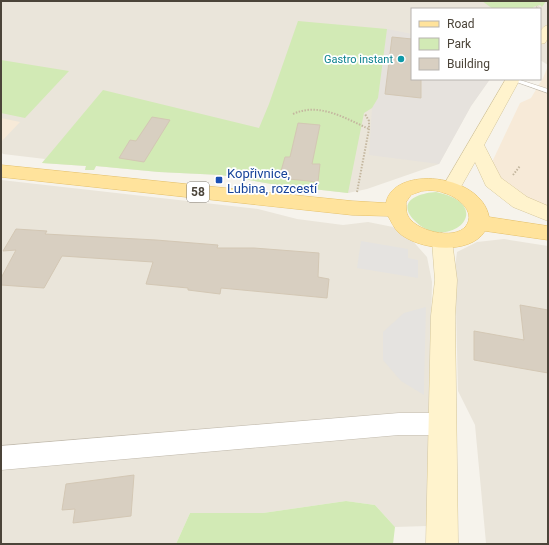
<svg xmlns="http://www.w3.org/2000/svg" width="549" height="545" font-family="Roboto,sans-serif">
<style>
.residential{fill:#eae5da}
.commercial{fill:#f7ead8}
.industrial{fill:#e6e2dd}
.green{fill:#d2eab5}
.parking{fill:#e5e3e0}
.building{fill:#d8cfc1;stroke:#d3c7b4}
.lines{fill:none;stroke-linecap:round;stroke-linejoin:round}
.lane-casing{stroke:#c2bbae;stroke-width:1}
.street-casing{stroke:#c2bbae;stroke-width:1}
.secondary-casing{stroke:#d6c79b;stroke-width:1}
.primary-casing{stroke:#e6c16a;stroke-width:1}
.path-far1{stroke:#c4b79f;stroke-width:1.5;stroke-dasharray:1 1;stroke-linecap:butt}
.path{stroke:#c4b79f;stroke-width:2;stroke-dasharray:1.5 1.5;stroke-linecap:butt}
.lane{fill:#fff;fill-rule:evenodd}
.street{fill:#fff;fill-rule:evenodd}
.secondary{fill:#fff3cd;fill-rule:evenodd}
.primary{fill:#ffe39c;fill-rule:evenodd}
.culture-dot{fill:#0f9aa8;stroke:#fff;stroke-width:1.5}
.transit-dot{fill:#1a4fb4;stroke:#fff;stroke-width:1.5}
.labels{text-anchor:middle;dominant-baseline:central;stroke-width:3.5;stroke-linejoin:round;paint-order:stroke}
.far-culture-label{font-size:11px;fill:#0d838f;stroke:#fff;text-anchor:end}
.shield{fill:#fff;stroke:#817c74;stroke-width:1}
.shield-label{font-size:12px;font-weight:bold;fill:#4b4439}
.transit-label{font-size:13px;fill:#164399;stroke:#fff;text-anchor:start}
</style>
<rect width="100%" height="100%" fill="#f6f3ec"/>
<path class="residential" d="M1 1H548V65L540 60V9H412V79H490L471 106 439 164 367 189 348 193 277 185 221 175 159 172 96 166 94 170H85L86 166 42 163 45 159 3 154 1 152Z
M1 180 258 209 297 219 343 225 368 222 393 227 411 239 427 257 432 282 427 526 395 527 375 505 346 501 263 513H190L176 544H1Z
M504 239 548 246V544L486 543 475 425 458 391 455 267 457 252 477 242Z"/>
<path class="commercial" d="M548 66V210L510 192 492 168 493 160 520 103 531 98 543 78Z
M1 118 20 122 1 142Z"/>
<path class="industrial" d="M387 29 412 34V79H490L471 106 439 164 369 155 372 108 378 98Z"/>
<path class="green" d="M482 1H546L542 7 540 5 533 7 534 9H493Z
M298 21 387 29 378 98 372 108 364 113 348 193 277 185 221 175 159 172 96 166 94 170H85L86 166 42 163 103 90 259 128 269 104Z
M1 60 69 71 25 118 1 113Z
M436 192C501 206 446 255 414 220 396 201 419 193 436 192Z
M346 501 375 505 395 527 393 544H176L190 513H263Z"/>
<path class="parking" d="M361 241 408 249V258L418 260V278L357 268Z
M426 307 424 386V395L401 381 383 360V332L404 313Z"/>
<path class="building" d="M392 37 412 39V79H421V98L385 94Z
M152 117 170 120 144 162 119 158 130 140 136 141Z
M298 123 320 125 312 164H320L318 182 279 178 285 157H290Z
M16 229 47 231 45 234 156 240 218 245 217 248H254L319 253 318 277 329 279 327 298 221 288 220 294 188 290V288L146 284 153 262 62 256 44 288 1 285V278L16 250 3 251Z
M520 305 548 310V373L474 360V331L524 340Z
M134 475 131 516 73 523 75 509 62 510 66 484Z"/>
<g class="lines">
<g class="lane-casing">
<path id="lane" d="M508 79H517L548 89V93Z"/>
</g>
<g class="street-casing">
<path id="street" d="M399 413H442L450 416 453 424 450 432 442 435H399L1 470V446Z"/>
</g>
<g class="secondary-casing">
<path id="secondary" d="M548 25V38L545 43 540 44C540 36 538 28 548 25Z
M506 79H520L484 145 501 178 527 197 548 206V221L513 207 486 186 475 162 458 192 451 194 444 192 442 188Z
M442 233 449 236 452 241 457 280 455 316 458 544H426L431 316 435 280 432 241 435 236Z"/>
</g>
<g class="primary-casing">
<path id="primary" d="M1 165 352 201 386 203C393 165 481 173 489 217L548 226V240L485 231C470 256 417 250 398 232 394 228 391 221 388 216L352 215 1 177ZM422 191C429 190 437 190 444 193 456 196 477 211 466 226 455 241 413 231 407 214 406 211 406 205 406 202L411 195Z"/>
</g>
<path class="path-far1" d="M535 9 538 6"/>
<path class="path" d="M293 114C319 102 345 118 369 129
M513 175 520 166
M357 192 369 129V121L365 114"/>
<use href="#lane" class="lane"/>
<use href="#street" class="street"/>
<use href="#secondary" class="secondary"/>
<use href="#primary" class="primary"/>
</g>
<circle class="culture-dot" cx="401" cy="59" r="4"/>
<rect class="transit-dot" x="215" y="176" width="8" height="8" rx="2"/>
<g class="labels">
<g class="far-culture-label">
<text x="393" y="59">Gastro instant</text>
</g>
<rect class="shield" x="187" y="182" width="22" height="20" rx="3"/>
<g class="shield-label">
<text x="198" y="192">58</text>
</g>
<g class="transit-label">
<text x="227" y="173">Kopřivnice,<tspan x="227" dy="15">Lubina, rozcestí</tspan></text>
</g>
</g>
<rect width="549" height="545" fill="none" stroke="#4b4439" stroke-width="4"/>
<rect x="411" y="8" width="130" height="72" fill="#ffffff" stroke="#b7b4b0"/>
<rect x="419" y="21" width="20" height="6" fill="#ffe39c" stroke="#b7b4b0"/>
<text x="447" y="28" font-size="12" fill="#4b4439">Road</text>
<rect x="419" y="38" width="20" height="12" fill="#d2eab5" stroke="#b7b4b0"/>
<text x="447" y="48" font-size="12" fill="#4b4439">Park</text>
<rect x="419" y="58" width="20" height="12" fill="#d8cfc1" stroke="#b7b4b0"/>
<text x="447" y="68" font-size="12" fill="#4b4439">Building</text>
</svg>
